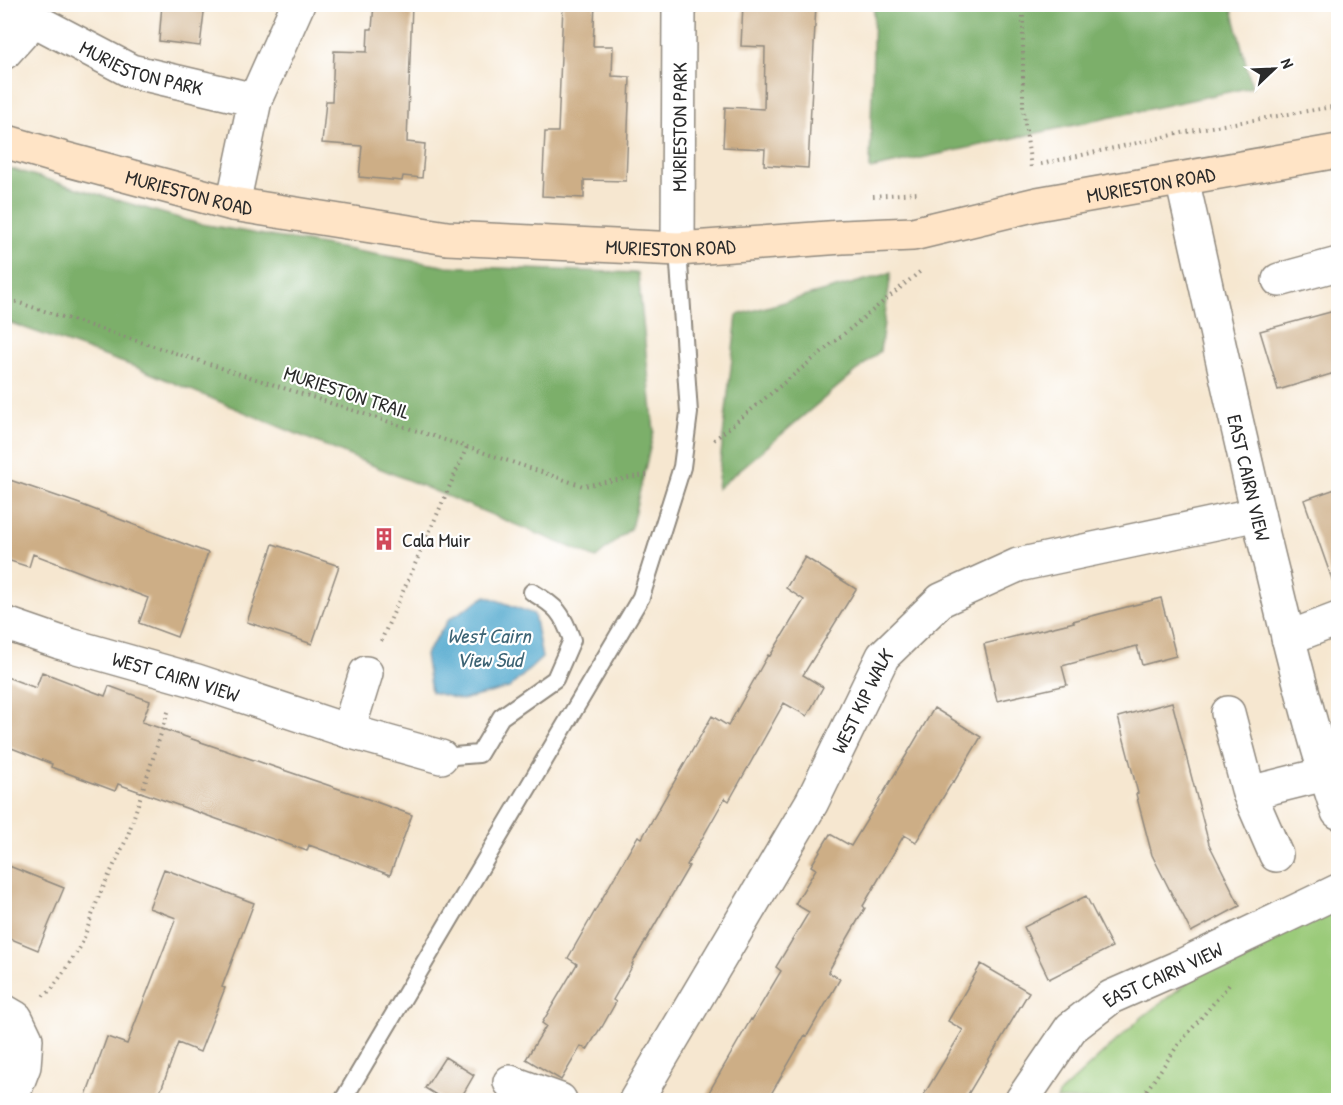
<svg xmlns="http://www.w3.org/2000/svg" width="1343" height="1105" font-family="'Patrick Hand',sans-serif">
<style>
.green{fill:#9bcb7a;stroke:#637b52;stroke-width:1.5}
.forest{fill:#7caf6a;stroke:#546d4a;stroke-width:1.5}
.water{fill:#50a7cd;stroke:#3e697c;stroke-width:1.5}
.building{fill:#cdae86}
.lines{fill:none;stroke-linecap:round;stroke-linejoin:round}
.lane-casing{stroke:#90897e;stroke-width:20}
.street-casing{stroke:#90897e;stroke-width:36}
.secondary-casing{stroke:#90897e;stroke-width:36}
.path{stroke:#90897e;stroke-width:4;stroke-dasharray:1.5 4.5;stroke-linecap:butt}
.lane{stroke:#fff;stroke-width:16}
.street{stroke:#fff;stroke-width:33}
.secondary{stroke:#ffe4c6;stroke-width:33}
.labels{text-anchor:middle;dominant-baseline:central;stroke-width:4.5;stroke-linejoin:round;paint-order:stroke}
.street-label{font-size:20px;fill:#2b2b2b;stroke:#fff}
.poi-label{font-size:20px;fill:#2b2b2b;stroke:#fff;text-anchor:start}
.water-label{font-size:21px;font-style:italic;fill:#3c6374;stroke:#fff}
</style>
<rect width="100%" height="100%" fill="#fff"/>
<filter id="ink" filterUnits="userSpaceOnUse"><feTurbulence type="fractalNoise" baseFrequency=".0167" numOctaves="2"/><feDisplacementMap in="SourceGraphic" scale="12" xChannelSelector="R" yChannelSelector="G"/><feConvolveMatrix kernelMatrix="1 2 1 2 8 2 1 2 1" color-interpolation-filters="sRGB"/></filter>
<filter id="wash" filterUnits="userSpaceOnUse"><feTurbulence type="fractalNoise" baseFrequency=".008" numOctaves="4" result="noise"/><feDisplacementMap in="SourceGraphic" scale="24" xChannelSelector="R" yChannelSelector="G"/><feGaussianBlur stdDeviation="1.35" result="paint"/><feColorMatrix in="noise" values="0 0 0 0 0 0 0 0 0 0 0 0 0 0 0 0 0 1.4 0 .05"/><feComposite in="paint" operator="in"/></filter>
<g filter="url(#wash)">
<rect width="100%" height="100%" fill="#f6e7d0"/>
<path class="green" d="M1338 904V1100H1057L1060 1093 1141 1018 1204 970Z"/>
<path class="forest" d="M874 5H1231L1252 87 870 169Z
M5 167 196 223 443 266 638 273 654 431 631 528 596 558 138 368 5 321Z
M891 273 880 351 717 489 737 315Z"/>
<path class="water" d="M486 596 534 614 542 658 509 688 462 700 431 692 425 655 449 619Z"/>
<g id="blocks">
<path class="building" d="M162 4H205L200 46 159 41Z
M374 4H412L407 142 425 144 422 178 403 176 402 181 359 177 362 146 322 143 326 101H332L334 51 367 52 368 29H372Z
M563 4H595L593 46H613L612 76 630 77 626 181 584 180V198L542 196 545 132H558Z
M743 4H816L808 168 764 165 765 149 723 147 725 107 764 109 765 47 741 46Z
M1338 310V372L1278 390 1260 331Z
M4 478 77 503 208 553 177 637 139 623 148 598 33 554 29 567 4 559Z
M1338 488V584L1334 585 1304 500Z
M273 544 339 566 312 644 247 622Z
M805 557 856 589 803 675 823 687 807 716 784 703 729 801 725 798 687 865 689 866 632 964 633 965 613 1000 616 1002 602 1027H601L587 1050 581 1046 561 1080 526 1059 546 1026 542 1023 577 964 568 958 638 836 642 838 712 716 728 726 768 655 770 656 804 600 786 588Z
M1161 598 1176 656 1142 665 1137 646 1062 666 1067 685 997 701 984 644 1074 622 1073 621Z
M42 672 105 696 109 686 150 701 142 722 354 794 412 815 390 875 309 845 307 851 118 784 115 791 51 767 52 764 4 745V676L36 688Z
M1172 702 1209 844 1240 906 1191 932 1152 855 1136 794 1138 793 1118 717Z
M934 708 981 737 954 782 953 781 916 842 904 835 863 906 865 908 828 972 840 979 807 1036 805 1035 767 1101H704L751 1019 752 1020 781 971 776 967 809 912 795 904 816 869 811 866 830 834 851 846 907 754Z
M4 864 64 888 38 950 4 936Z
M164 869 254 903 222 987 225 988 200 1052 178 1043 157 1101H84L107 1037 127 1044 176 918 149 908Z
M1086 896 1112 947 1049 979 1024 927Z
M981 964 1029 992 964 1101H920L963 1030 948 1021Z
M445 1057 474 1075 459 1101H446L425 1088Z"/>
</g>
</g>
<g filter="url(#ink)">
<use href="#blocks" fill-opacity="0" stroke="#90897e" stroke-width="1.5"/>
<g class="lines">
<g class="lane-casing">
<path id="lane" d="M441 757 479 754 501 717 555 679 572 640C562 612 557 607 532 592
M343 1100 641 597 682 467 689 413 678 249"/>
</g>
<g class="street-casing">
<g id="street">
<path id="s1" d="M17 4 34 20 131 71 255 100 233 204"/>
<path d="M5 52 34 20"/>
<path d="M255 100 298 4"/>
<path id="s2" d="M1182 179C1212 311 1240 444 1273 575 1292 655 1312 735 1338 812"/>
<path id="s3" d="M678 249 679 4"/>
<path d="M1279 280 1338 264"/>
<path id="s4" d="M4 623 59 642 197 681 348 731 366 673"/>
<path d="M1288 638 1338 619"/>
<path d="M1228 713 1249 793"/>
<path d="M348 731 441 757"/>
<path d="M1276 855 1249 793 1325 774"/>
<path d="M4 1011 16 1018 26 1039 24 1066 11 1100"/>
<path d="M510 1082 560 1100"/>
<path id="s5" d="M636 1100 812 802 883 656 941 600 1018 565 1258 514"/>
<path id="s6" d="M1022 1100 1071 1028 1111 997 1177 968 1338 891"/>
</g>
</g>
<g class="secondary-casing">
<g id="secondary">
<path id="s7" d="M4 141 65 159 233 204 447 238 678 249 842 237 913 234 1037 204 1338 151"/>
</g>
</g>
<path class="path" d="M1023 4V108L1031 168
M1041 164 1205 128 1338 106
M873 196 917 193
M4 298 467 447 583 486 651 474
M714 440 922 270
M381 641 467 447
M43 996 52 989 81 946 99 896 127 838 169 709
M1140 1100 1178 1045 1229 985"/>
<use href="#lane" class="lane"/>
<use href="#street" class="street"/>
<use href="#secondary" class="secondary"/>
</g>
</g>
<defs>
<g id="building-bare" transform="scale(1.8)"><path d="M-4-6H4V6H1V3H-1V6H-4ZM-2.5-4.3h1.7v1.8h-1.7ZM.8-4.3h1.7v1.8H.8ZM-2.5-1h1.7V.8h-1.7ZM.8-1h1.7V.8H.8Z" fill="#d1495b" stroke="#fff" stroke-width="2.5" paint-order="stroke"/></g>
</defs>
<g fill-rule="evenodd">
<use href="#building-bare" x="384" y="539"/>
</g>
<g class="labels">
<g class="street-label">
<text stroke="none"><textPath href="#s1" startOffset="142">MURIESTON PARK</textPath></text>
<text stroke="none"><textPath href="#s3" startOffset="122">MURIESTON PARK</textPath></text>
<text stroke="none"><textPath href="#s7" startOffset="1164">MURIESTON ROAD</textPath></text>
<text stroke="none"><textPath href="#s7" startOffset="192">MURIESTON ROAD</textPath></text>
<text stroke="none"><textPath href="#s7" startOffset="678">MURIESTON ROAD</textPath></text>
<text transform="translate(347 392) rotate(18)">MURIESTON TRAIL</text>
<text stroke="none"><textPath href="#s2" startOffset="306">EAST CAIRN VIEW</textPath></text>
<text stroke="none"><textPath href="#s4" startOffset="180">WEST CAIRN VIEW</textPath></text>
<text stroke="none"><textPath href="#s5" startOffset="459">WEST KIP WALK</textPath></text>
<text stroke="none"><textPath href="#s6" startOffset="194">EAST CAIRN VIEW</textPath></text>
</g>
<g class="poi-label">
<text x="402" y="539">Cala Muir</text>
</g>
<g class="water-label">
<text x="489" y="635">West Cairn<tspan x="489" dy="24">View Sud</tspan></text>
</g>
</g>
<rect width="1343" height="1105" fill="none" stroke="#fff" stroke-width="24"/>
<g transform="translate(1274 69) rotate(67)" stroke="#ffffff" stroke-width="4.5" paint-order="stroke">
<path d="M0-4.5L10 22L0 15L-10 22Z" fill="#2b2b2b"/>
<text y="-9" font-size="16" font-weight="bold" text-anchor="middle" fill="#2b2b2b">N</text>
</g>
</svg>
